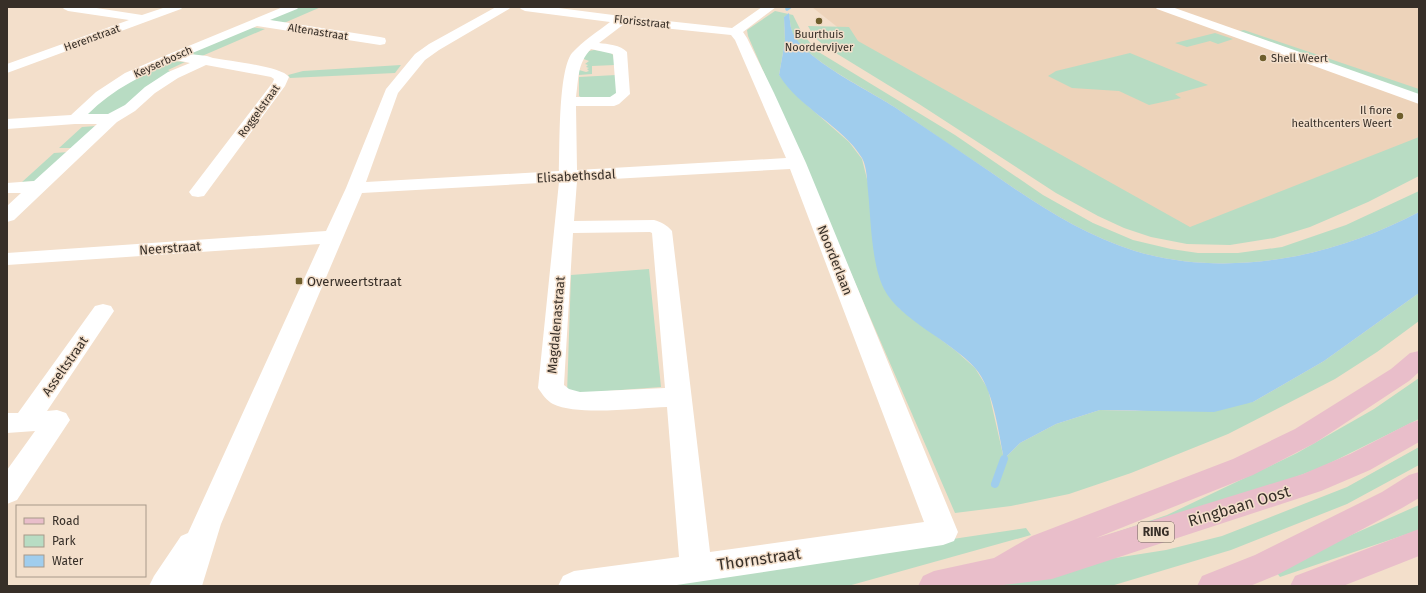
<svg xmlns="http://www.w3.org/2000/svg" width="1426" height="593" font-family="'Fira Sans',sans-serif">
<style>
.built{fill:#edd3ba}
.green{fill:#b8dcc3}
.water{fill:#a0cded}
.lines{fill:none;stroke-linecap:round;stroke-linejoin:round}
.stream-far1{stroke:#a0cded;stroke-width:3.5}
.stream{stroke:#a0cded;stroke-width:8}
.minor{fill:#fff;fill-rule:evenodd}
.tertiary{fill:#fff;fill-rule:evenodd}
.primary{fill:#e9beca;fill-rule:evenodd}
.poi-dot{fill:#6e5e2c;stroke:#f3dfcb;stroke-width:1.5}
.labels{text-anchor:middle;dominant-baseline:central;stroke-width:3;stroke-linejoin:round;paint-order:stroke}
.far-street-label{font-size:11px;fill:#372f28;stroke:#f3dfcb}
.far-poi-label{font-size:11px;fill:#372f28;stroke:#f3dfcb}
.shield{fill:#f3dfcb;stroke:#6f6459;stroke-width:1}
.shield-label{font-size:12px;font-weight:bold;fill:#372f28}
.street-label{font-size:13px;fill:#372f28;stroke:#f3dfcb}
.poi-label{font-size:13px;fill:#372f28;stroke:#f3dfcb;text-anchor:start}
.near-street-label{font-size:16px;fill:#372f28;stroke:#f3dfcb}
</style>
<rect width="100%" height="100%" fill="#f3dfcb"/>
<path class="built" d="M812 7H1419V152L1190 233 926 97Z"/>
<path class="green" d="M299 7H321L284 23 268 20Z
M775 11 793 15 802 33 817 51 955 135 1043 195 1093 223 1133 240 1171 249 1198 253H1238L1282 247 1346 225 1419 191V212C1334 257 1229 279 1135 251 1083 235 1036 204 992 173 960 152 928 130 896 108 871 91 803 59 792 32 790 26 790 19 789 14L784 17 785 41 779 75 800 99 849 142 862 159 899 308 956 351 975 368 988 389 1004 459 1020 443 1056 424 1100 410 1135 411 1253 402 1324 361 1419 293V321L1377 352 1335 379 1228 434 1131 473 1069 494 1011 506 955 513 748 36 747 30Z
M808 26 849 27 858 41 1190 227 1419 137V176L1368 202 1310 227 1274 238 1230 245 1187 244 1151 237 1124 228 1098 216 1056 193 919 104 826 47 814 37Z
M250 27 265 29 202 56 188 54Z
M1244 30 1419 89V95L1239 31Z
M1215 33 1233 39 1218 44 1210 41 1187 47 1175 43Z
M594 50 610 52 613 55 615 65 592 66V74L579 75V70L586 72 589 71 587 69 589 68 586 67 588 65 585 64 589 61 581 58 589 51Z
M1130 53 1208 85 1175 94 1181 98 1149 105 1119 91 1072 88 1048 76 1056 71Z
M171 61 185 62 168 70 171 72 127 106 109 115 87 114 88 111 126 82Z
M401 65 395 73 290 78 288 75 303 71Z
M616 75 618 92 610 98H582L579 96V77Z
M96 126 74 148H59L82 127Z
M69 152 38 181 22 182 54 153Z
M649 269 661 387 567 394 571 275Z
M1419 378V419L1322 467 1209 510 1046 556 1167 515 1297 453 1374 409Z
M1419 447V465L1347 504 1231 550 1111 586H987L1064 566 1166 550 1222 536 1347 487Z
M1419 505V530L1280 577 1274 569Z
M1026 528 1031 535 848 586H639Z"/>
<path class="water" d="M789 13C790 19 790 26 792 31 802 59 871 91 896 108 928 130 960 151 992 173 1036 204 1083 235 1135 251 1229 279 1334 257 1419 212V293L1324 361 1253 402 1214 412 1100 410 1056 424 1020 443 1004 459C998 431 994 390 975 368 950 340 900 320 884 289 871 263 871 219 868 191 867 181 867 167 862 158 843 126 799 108 779 75L785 41 784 17Z"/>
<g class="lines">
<path class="stream-far1" d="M787 9 790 7"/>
<path class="stream" d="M995 484 1004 459"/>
<path class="minor" d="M62 7H90L142 15 166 7H183L181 9 7 73V64L129 20 68 11 64 9Z
M283 7H299L297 9 270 20 380 37 385 38 386 41 385 44 380 45 257 26 190 54 207 56 213 58C228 61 281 66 289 77L285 86 204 196 198 197 192 196 189 192 273 82 274 79 271 77 206 65 178 78 155 93 135 111 117 122 14 220 7 222V206L21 193H7V183L34 181 97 124H75L7 129V119L71 115 96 92 125 73 157 59ZM176 60 190 63 168 72 145 87 125 105 108 114H88C113 89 144 74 176 60Z
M496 7H511L509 9 439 50 425 60 398 93 366 182 559 171C560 147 558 71 572 53 583 41 597 32 610 22L525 11 521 9 519 7H551L621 16 732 28 762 7H776L743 32 747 38 774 93 806 163 958 532 954 541 943 545 670 586H558L563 576 574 571 679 557 667 407C638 408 578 416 553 404 547 401 542 394 538 388L559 182 362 193 221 524 202 586H149L154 576 181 536 188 533 320 244 7 265V253L326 231 346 188 386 89 415 54 429 44ZM624 24 731 35 735 40 786 158 577 170 576 106H614L619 104 630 94 627 52C621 45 607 44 599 43ZM591 49 613 54 616 93 610 97H576C579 78 577 64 591 49ZM790 169 924 522 710 552 672 231C667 225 661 222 654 220L574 221 577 181ZM650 232 652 233 665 388 580 392 569 389 564 385 573 233Z
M103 304 111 306 114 311 47 411 57 410 66 413 70 420 17 500 7 504V470L35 431 7 433V413H18L95 306Z"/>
<path class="tertiary" d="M1155 7H1172L1419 94V104L1157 9Z"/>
<path class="primary" d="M1419 351V372L1409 381 1315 443 1253 475 1096 538 1303 474 1350 454 1410 423 1419 420V442L1370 470 1321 491 1052 579 995 586H918L923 576 934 571 994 558 1032 536 1233 459 1295 429 1391 369 1410 353Z
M1419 472V498L1402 508 1277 575 1250 586H1197L1202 576 1255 555 1382 492 1409 475Z
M1419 529V556L1343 586H1290L1295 576Z"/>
</g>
<g class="poi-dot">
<circle cx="819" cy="21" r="4"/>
<circle cx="1263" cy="58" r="4"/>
<circle cx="1400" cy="116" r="4"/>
<rect x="295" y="277" width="8" height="8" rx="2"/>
</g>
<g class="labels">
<g class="far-street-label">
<text transform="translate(642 22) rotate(6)">Florisstraat</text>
<text transform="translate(318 32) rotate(9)">Altenastraat</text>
<text transform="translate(92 38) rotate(-20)">Herenstraat</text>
<text transform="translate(163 62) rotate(-24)">Keyserbosch</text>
<text transform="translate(259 111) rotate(-54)">Roggelstraat</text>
</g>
<g class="far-poi-label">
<text x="819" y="34">Buurthuis<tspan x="819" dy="13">Noordervijver</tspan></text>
<text x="1271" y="58" text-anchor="start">Shell Weert</text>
<text x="1392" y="110" text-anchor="end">Il fiore<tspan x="1392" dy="13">healthcenters Weert</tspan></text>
</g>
<rect class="shield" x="1138" y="522" width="36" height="20" rx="3"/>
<g class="shield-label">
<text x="1156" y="532">RING</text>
</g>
<g class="street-label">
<text transform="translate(576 176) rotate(-3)">Elisabethsdal</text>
<text transform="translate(170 248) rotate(-4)">Neerstraat</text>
<text transform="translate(835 260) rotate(68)">Noorderlaan</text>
<text transform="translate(556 325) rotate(-85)">Magdalenastraat</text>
<text transform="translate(65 366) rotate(-55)">Asseltstraat</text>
</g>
<g class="poi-label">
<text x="307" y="281">Overweertstraat</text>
</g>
<g class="near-street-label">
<text transform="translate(1239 506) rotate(-17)">Ringbaan Oost</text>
<text transform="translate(759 559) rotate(-8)">Thornstraat</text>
</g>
</g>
<rect width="1426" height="593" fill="none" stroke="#372f28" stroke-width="16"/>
<rect x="16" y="505" width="130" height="72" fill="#f3dfcb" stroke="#a8998a"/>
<rect x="24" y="518" width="20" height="6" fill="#e9beca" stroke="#a8998a"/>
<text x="52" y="525" font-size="12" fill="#372f28">Road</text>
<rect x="24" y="535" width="20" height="12" fill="#b8dcc3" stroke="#a8998a"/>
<text x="52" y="545" font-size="12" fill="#372f28">Park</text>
<rect x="24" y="555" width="20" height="12" fill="#a0cded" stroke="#a8998a"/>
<text x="52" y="565" font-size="12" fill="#372f28">Water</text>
</svg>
